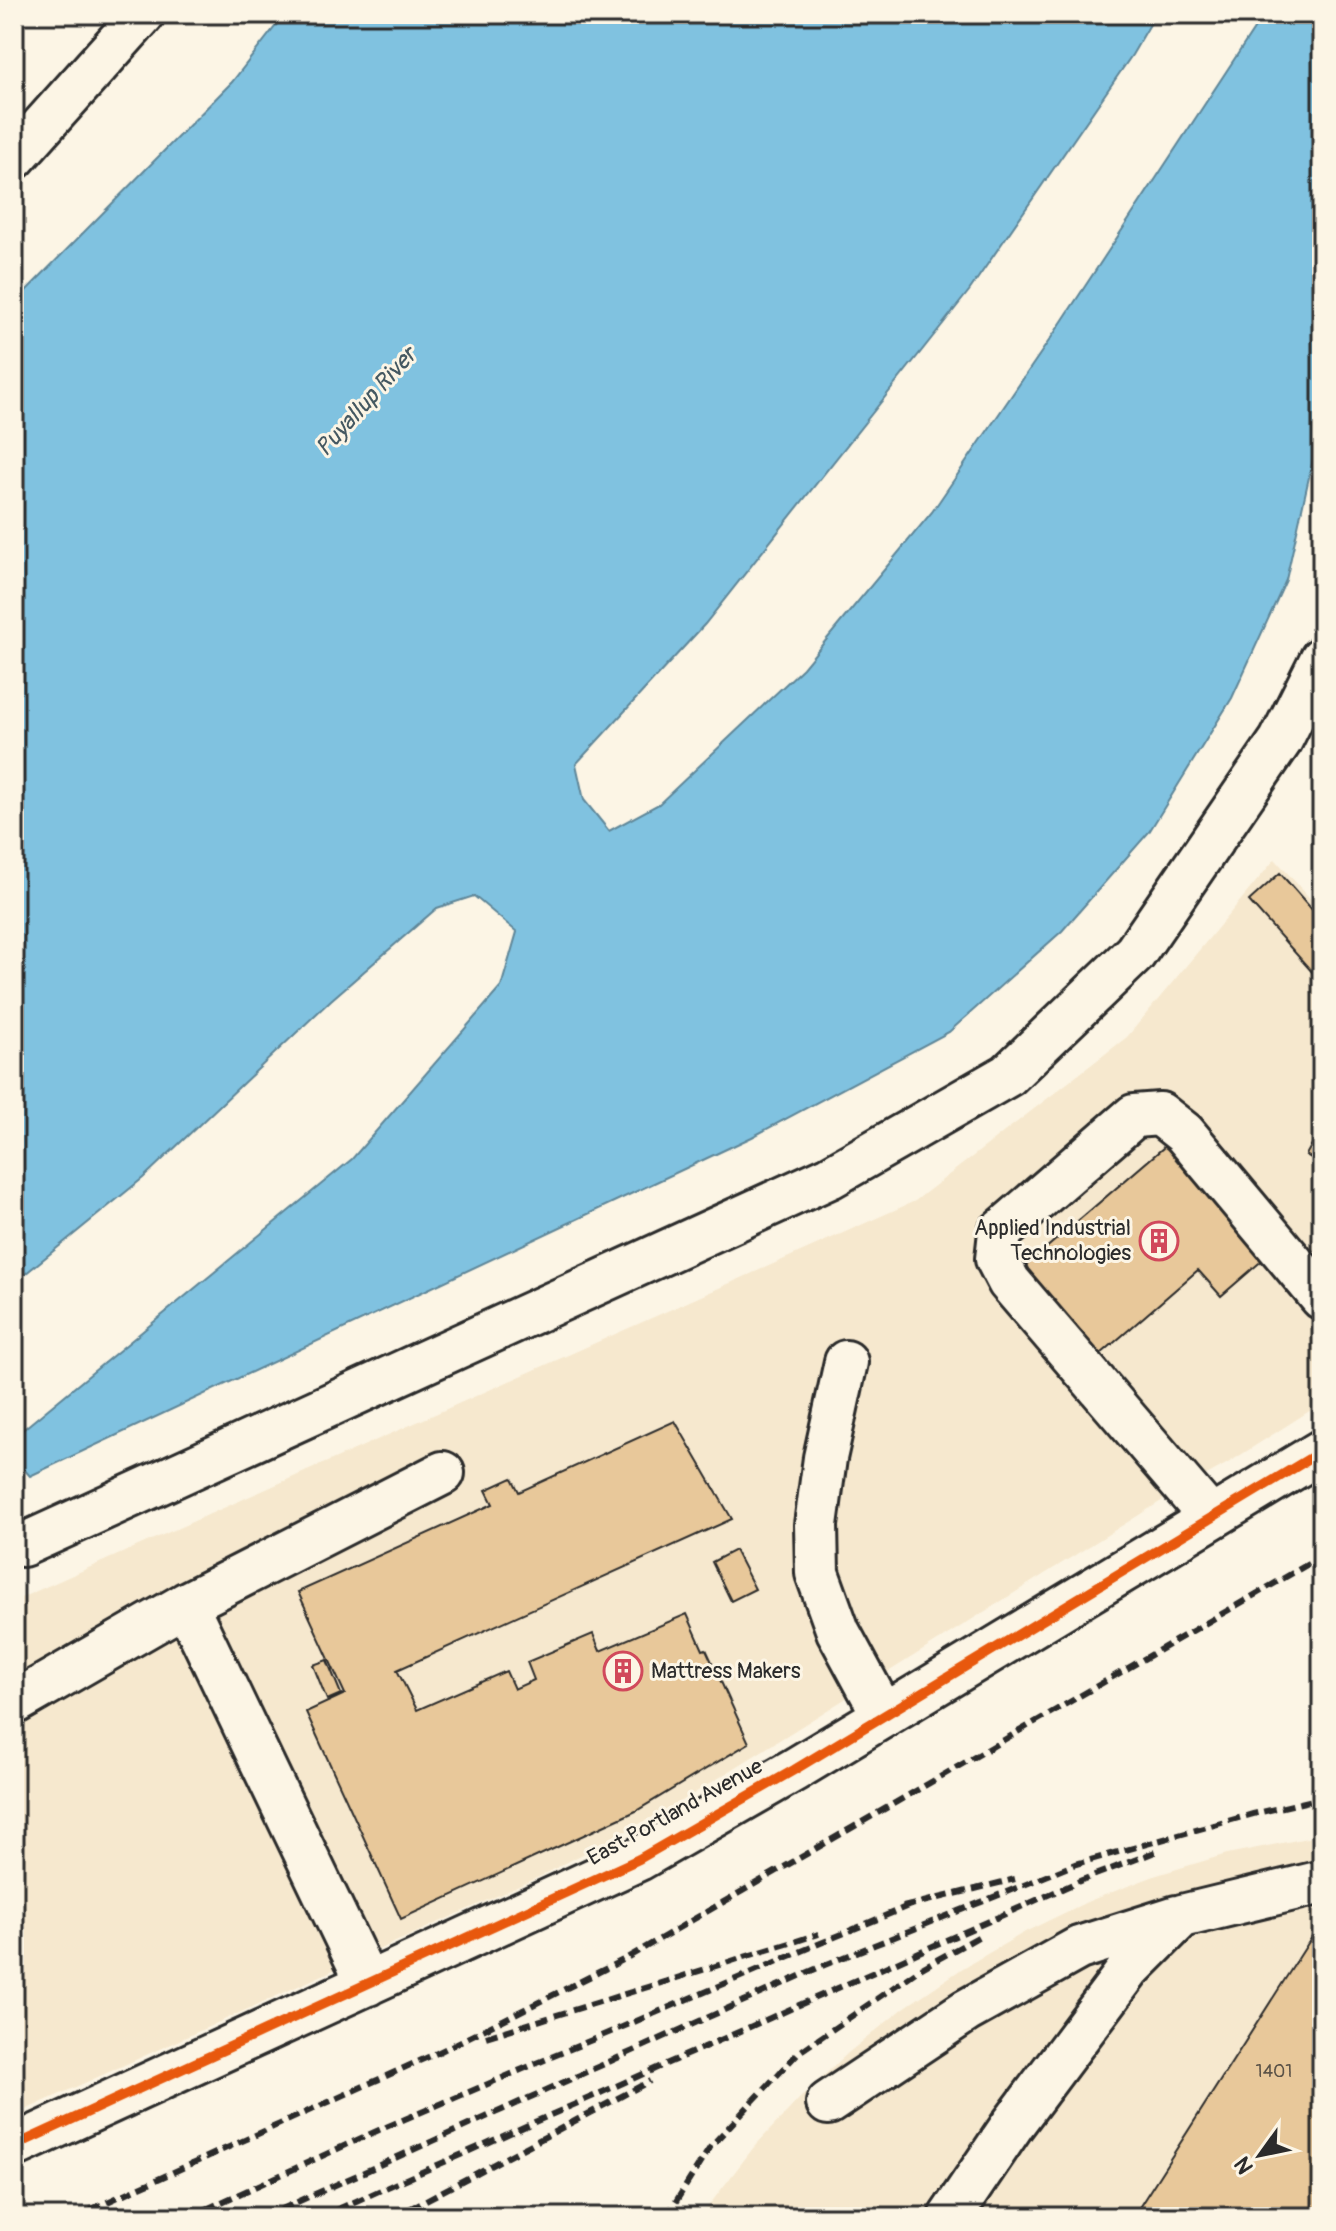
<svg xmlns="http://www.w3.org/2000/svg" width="1336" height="2231" font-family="Pangolin,sans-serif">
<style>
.built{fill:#f6e8ce}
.water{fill:#80c2e0;stroke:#5e8698;stroke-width:2}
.building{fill:#e8c89a;stroke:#2b2b2b;stroke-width:2}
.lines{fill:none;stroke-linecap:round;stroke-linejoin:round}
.minor-casing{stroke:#2b2b2b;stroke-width:48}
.minor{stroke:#fcf5e5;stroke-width:42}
.rail{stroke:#2b2b2b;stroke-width:6;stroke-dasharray:12 6;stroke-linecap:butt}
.cycleway-casing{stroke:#fcf5e5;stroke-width:15}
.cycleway{stroke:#e8590c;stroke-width:10}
.labels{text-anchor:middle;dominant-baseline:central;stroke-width:6;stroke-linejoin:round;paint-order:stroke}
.number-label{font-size:18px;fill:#5a5247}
.poi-label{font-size:22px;fill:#2b2b2b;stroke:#fcf5e5;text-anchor:end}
.street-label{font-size:22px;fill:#2b2b2b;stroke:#fcf5e5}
.water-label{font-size:24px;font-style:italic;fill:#445861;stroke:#fcf5e5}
</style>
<rect width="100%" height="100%" fill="#fcf5e5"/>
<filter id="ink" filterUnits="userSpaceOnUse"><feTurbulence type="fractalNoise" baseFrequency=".0125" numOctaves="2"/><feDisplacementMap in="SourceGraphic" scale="16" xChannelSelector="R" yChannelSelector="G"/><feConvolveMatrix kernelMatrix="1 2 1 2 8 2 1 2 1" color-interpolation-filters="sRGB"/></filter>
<g filter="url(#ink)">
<path class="built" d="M1275 859 1322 912V1403L1228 1463 1171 1495 674 1806 541 1876 14 2115V1601L915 1201 1127 1037Z
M1322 1835V2217H700L754 2147 800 2098 848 2053 904 2008 963 1968 1025 1932 1089 1901 1157 1875 1227 1854Z"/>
<path class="water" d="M285 14H1156L1132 55 969 291 705 624 576 764 584 800 609 831 659 804 803 668 932 512 1055 332 1264 14H1322V419L1286 580 1232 698 1149 832 1062 931 949 1032 752 1137 30 1476 14 1458V1437L352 1159 501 987 517 932 474 896 437 908 331 1000 143 1178 14 1283V303L232 82Z"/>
<path class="building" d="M1280 873 1322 921V983L1249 901Z
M1322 1126V1164L1306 1155Z
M1170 1142 1272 1252 1221 1296 1198 1270 1094 1360 1023 1268Z
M675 1421 732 1519 397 1670 417 1710 506 1671 514 1689 534 1680 527 1662 593 1634 600 1651 687 1614 703 1650 706 1649 749 1743 636 1811 401 1919 306 1712 345 1694 298 1592 493 1504 486 1490 512 1478 519 1492Z
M735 1550 755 1589 731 1601 712 1562Z
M327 1660 341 1694 327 1700 313 1665Z
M1319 1926H1322V2217H1133Z"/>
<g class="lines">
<g class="minor-casing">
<path id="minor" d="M14 158 143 14
M846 1362 825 1458 816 1525 817 1573 838 1631 884 1716
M1211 1518 1009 1282 997 1259 1000 1232 1134 1116 1160 1114 1184 1133 1322 1298
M23 1545 830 1177 1008 1075 1135 953 1281 740 1322 658
M186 1604 368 1984
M14 1703 186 1604 443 1473
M828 2103 966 2011 1079 1948 1177 1917
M14 2146 639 1859 794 1770 1322 1451
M950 2217 1013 2124 1129 1969 1182 1916 1322 1882"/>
</g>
<use href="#minor" class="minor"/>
<path class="rail" d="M903 1907 1015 1879
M486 2037 819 1934
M74 2217 437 2053 625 1959 1322 1556
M189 2217 379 2130 913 1904
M264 2217 822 1966 1076 1864 1253 1814 1322 1798
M320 2217 1082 1880 1155 1852
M394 2217 650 2081
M666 2217 711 2146 798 2053 920 1969 980 1936"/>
<g class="cycleway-casing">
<path id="cycleway" d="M14 2146 639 1859 794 1770 1322 1451"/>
</g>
<use href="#cycleway" class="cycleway"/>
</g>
</g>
<defs>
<g id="building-ring" transform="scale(2)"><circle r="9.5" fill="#fcf5e5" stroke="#d1495b" stroke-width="1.5"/><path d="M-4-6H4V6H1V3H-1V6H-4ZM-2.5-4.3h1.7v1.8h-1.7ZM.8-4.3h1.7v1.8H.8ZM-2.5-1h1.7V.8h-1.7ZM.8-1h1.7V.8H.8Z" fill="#d1495b"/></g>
</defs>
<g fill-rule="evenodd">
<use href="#building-ring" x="1159" y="1241"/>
<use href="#building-ring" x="623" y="1671"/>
</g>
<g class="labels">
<g class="number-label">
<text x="1274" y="2071">1401</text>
</g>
<g class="poi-label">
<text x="1131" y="1228">Applied Industrial<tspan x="1131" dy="25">Technologies</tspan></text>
<text x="651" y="1671" text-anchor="start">Mattress Makers</text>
</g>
<g class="street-label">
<text transform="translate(675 1812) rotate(-29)">East Portland Avenue</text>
</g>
<g class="water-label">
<text transform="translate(366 402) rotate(-48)">Puyallup River</text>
</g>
</g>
<rect width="1336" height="2231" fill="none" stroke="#fcf5e5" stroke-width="48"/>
<rect x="24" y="24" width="1288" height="2183" fill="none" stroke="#2b2b2b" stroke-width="3" filter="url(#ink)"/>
<g transform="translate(1260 2155) rotate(237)" stroke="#fcf5e5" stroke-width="6" paint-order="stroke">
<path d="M0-6L14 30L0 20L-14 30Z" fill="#2b2b2b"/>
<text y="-12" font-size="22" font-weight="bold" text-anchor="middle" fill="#2b2b2b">N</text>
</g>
</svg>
